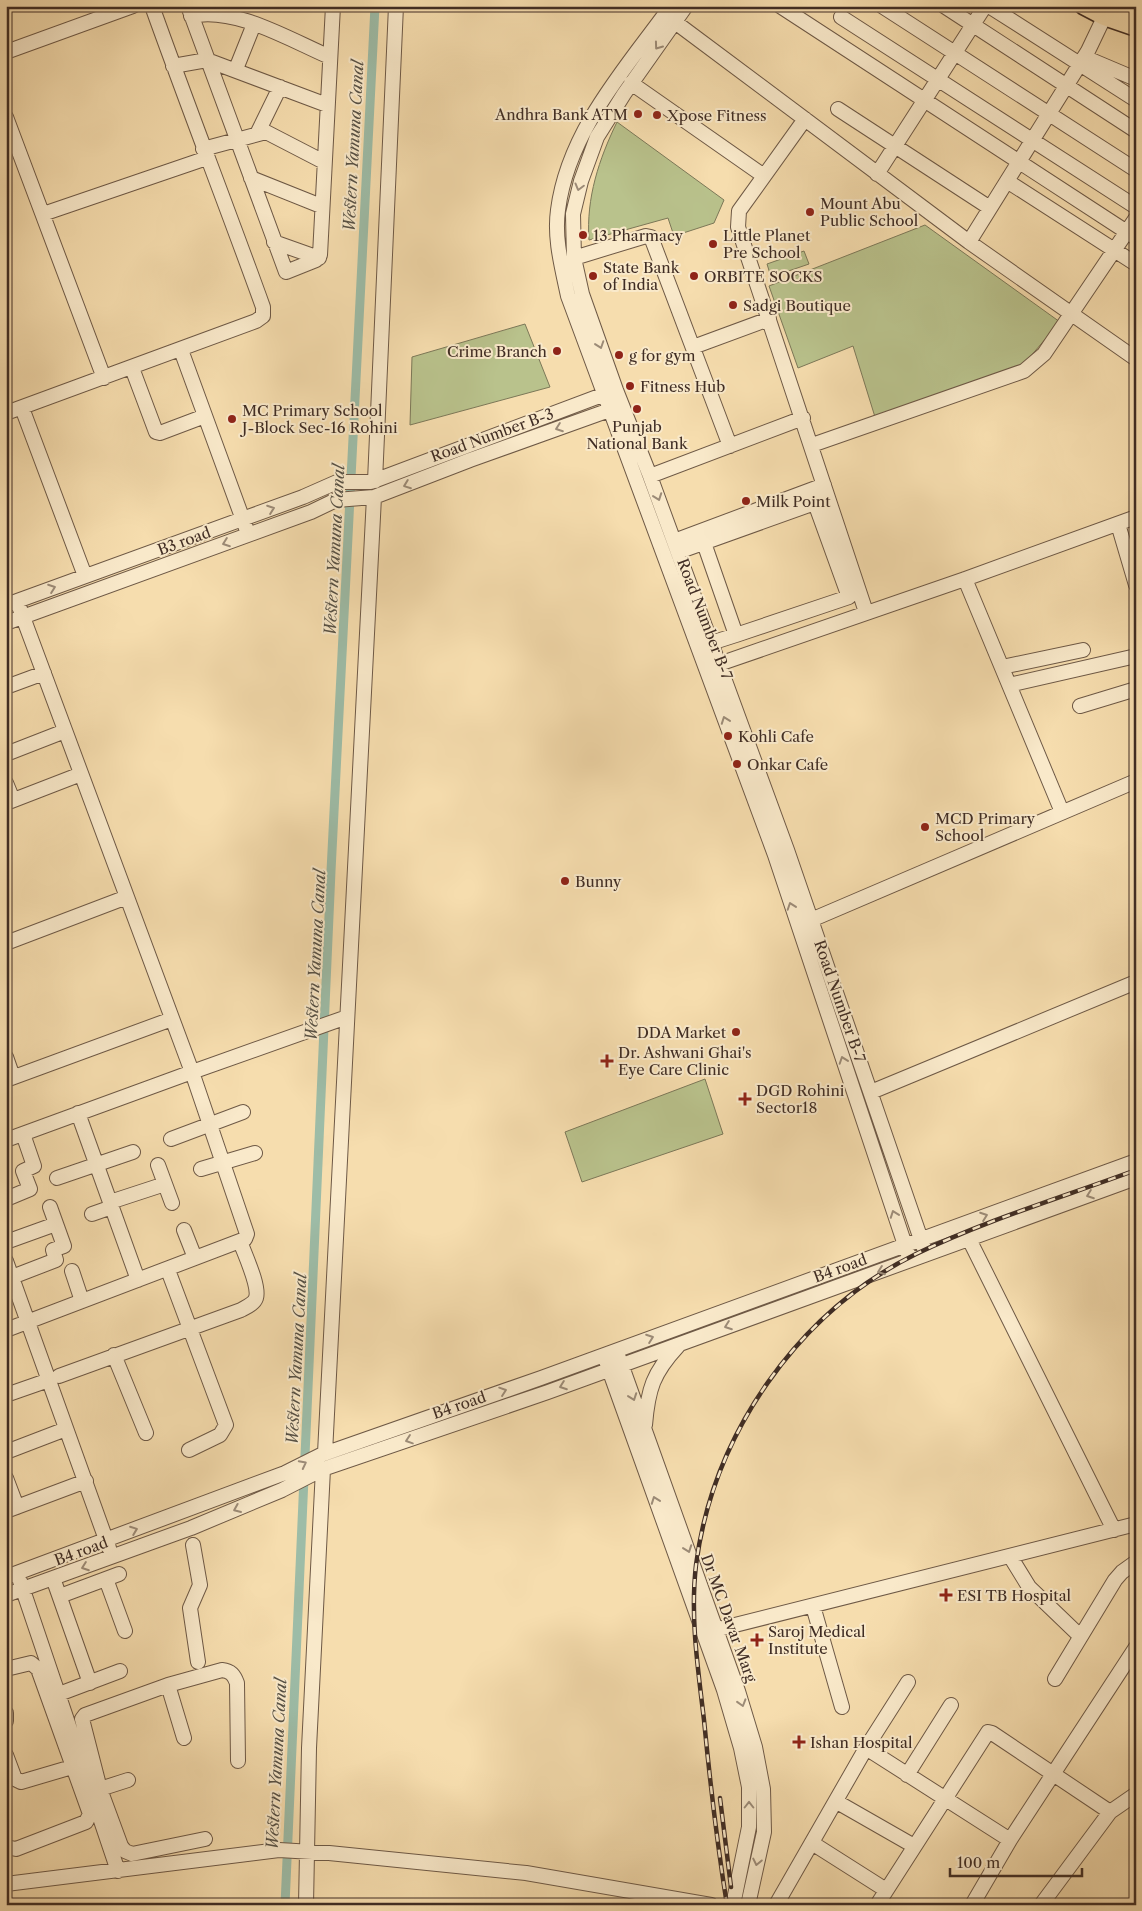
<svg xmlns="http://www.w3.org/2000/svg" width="1142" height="1911" font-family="'Libre Caslon Text',serif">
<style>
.green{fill:#b9c28c;stroke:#7c7858}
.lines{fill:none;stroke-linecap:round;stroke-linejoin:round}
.canal{stroke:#9dbca7;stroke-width:9}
.minor-casing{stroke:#6e5946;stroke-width:16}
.major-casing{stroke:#402d24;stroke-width:19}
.minor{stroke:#f9e9ca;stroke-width:14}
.major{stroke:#f6ddae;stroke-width:16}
.rail-casing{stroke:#402d24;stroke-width:4.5}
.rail{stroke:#f9e9ca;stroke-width:2.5;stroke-dasharray:8;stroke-linecap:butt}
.oneway{stroke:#9c8b77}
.poi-dot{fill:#8f2418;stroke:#f9e9ca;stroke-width:2}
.labels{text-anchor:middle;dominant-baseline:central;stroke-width:4;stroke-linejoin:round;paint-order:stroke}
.poi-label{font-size:15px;fill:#402d24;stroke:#f9e9ca;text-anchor:start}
.street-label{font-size:15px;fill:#402d24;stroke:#f9e9ca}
.water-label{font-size:16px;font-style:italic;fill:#575145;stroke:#f9e9ca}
</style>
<rect width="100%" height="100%" fill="#f6ddae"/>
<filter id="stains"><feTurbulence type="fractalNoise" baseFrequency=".004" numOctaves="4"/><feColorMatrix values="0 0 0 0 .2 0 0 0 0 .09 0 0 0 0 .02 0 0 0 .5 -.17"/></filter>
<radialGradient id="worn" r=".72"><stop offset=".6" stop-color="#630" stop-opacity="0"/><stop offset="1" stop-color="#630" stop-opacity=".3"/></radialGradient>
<path class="green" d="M617 122 724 200 714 223 674 236 668 218 589 240C586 198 599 159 617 122Z
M925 225 1060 322 1023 365 875 417 853 346 798 368 769 286Z
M804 251 809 264 771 277 767 264Z
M525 324 550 387 410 425 412 357Z
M705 1079 723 1134 582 1182 565 1132Z"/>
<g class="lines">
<path class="canal" d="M285 1905 331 871 375 6"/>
<g class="minor-casing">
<path id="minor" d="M188 6 286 272 316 260 320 255 333 6
M671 6C626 68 568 131 558 210 554 239 562 267 568 296L775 855 910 1260
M686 6 624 94 597 137 581 181 573 214 574 258 582 294 616 390 650 476 787 850 926 1254
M780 6 1136 238
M882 6 1136 170
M944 6 1136 131
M989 6 1136 100
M191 16C235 6 290 40 330 57
M841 17 1136 207
M675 22 969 242 1136 359
M6 52 133 6
M1084 57 1136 79
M173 66 207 60 327 105
M236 69 254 24
M631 83 764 176
M838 109 990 208
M6 117 104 378
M805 119 739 211 738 227 866 612
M258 132 280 87
M203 149 266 132 324 162
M877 174 985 6
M251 178 321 206
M1007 181 1136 264
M43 214 207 158
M274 242 319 258
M969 242 1088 51 1109 7
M574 258 646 236 651 237 730 446
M693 347 769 319
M181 350 246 528
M132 368 156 432 160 433 205 416
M22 408 85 576
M6 413 256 321 263 316V307C227 207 188 107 152 6
M812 445 1024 371 1044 354 1136 218
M650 476 803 418
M375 481 396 6
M1118 524 1136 585
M674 541 824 485
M704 543 736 635 711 643
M678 552 823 500
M965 579 1062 812
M6 605 303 497 337 482H371L613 391
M6 623 311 512 336 500 374 497 470 460 618 407
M736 635 849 597 815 503
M711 663 719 664 965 579 1136 517
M1002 667 1083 650
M1009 685 1136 656
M6 687 44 673
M1080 706 1136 689
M6 754 65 731
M6 783 13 800
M6 803 81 774
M811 920 1136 781
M6 943 127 897
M6 1057 13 1077
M6 1080 172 1019
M871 1092 1136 982
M78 1113 138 1280
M171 1139 243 1112
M6 1140 192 1072 17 601
M158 1165 172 1203
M201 1169 255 1153
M57 1178 133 1152
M6 1199 30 1189 23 1171 34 1166 23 1134
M110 1202 165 1184
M92 1214 112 1207
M184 1230 195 1258
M965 1231 1114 1530
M6 1242 56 1224
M6 1261 109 1548
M168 1270 226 1425 220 1435 189 1450
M72 1271 82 1301
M12 1277 56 1260 53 1250 64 1246 50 1207
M6 1330 245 1239 247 1234 192 1072 347 1017
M114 1355 146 1433
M619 1358 738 1691 755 1747 763 1789 764 1832 748 1905
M606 1361 724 1690 741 1748 749 1787V1827L733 1905
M59 1376 241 1310C246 1307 254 1304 256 1298 260 1286 244 1253 240 1241
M6 1395 49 1380
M645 1425C648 1389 653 1373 678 1346
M6 1452 66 1429
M325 1453 374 497
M6 1478 17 1507
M6 1511 86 1481
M193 1545 200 1585 190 1608 198 1662
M1010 1556 1029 1587 1080 1636
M6 1577 285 1473 321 1455 541 1378 1136 1161
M53 1578 90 1683
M106 1579 125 1631
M20 1581 118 1871
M6 1595 191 1528 282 1490 323 1469 548 1392 1136 1178
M60 1596 119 1574
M813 1606 842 1707
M707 1632 1136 1524
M6 1669 31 1663 38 1669 90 1814 86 1822 16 1849 6 1847
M1055 1679 1115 1580 1122 1572 1136 1562
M168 1685 184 1738
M59 1694 120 1671
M6 1713V1721
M866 1748 1010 1840
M6 1755 15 1779 21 1782 72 1767
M907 1775 951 1705
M100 1789 128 1780
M837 1802 914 1846
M205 1839 132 1854 125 1851 121 1846 100 1789 82 1719 85 1715 168 1685 222 1670C231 1671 234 1675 237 1683L238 1761
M812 1843 886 1890
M6 1884 279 1850 329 1853 526 1873 711 1905
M306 1905 309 1748 323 1469
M776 1905 866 1748 908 1682
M877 1905 988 1732 992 1733 1110 1812
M972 1905 1010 1840 1136 1647
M1041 1905 1110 1812 1136 1794"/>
</g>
<g class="major-casing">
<path id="major" d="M1083 6 1104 17 1136 28
M1109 6 1136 16"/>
</g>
<use href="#minor" class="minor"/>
<use href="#major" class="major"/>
<g class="rail-casing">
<path id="rail" d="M720 1798 731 1887
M727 1905C717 1843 710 1782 704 1720 698 1669 690 1617 696 1565 713 1434 798 1312 916 1254 986 1220 1063 1197 1136 1170"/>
</g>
<use href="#rail" class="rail"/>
</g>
<defs><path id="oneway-chevron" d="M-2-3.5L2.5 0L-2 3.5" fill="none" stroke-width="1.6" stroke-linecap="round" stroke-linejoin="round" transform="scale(1.25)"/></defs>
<g class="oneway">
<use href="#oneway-chevron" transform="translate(658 46) rotate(126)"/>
<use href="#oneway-chevron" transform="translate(579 187) rotate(105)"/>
<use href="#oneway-chevron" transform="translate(600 345) rotate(71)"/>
<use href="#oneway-chevron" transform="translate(559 428) rotate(160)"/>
<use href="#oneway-chevron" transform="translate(407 485) rotate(159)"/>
<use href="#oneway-chevron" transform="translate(658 497) rotate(70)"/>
<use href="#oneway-chevron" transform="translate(271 509) rotate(-20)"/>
<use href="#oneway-chevron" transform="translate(226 543) rotate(160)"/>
<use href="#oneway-chevron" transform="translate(52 588) rotate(-20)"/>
<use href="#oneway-chevron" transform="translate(725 720) rotate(-110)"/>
<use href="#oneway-chevron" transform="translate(791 906) rotate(-109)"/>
<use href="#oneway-chevron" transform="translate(843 1060) rotate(-109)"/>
<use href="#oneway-chevron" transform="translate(1090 1195) rotate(160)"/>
<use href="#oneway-chevron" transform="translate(894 1214) rotate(-110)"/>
<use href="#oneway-chevron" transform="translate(984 1216) rotate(-20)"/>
<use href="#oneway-chevron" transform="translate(881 1271) rotate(160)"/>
<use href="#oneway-chevron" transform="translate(728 1326) rotate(160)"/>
<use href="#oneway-chevron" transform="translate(650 1338) rotate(-20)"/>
<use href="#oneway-chevron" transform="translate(563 1386) rotate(160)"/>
<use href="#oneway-chevron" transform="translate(503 1391) rotate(-19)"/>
<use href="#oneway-chevron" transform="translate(633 1397) rotate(70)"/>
<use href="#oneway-chevron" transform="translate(409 1440) rotate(161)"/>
<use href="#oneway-chevron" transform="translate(303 1464) rotate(-27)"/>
<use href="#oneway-chevron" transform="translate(655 1500) rotate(-110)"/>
<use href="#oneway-chevron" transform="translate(237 1509) rotate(157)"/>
<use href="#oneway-chevron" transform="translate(134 1530) rotate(-21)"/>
<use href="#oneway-chevron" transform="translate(688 1549) rotate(70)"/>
<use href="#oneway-chevron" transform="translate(85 1567) rotate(160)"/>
<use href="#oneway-chevron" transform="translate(742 1703) rotate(73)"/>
<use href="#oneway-chevron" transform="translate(749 1805) rotate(-90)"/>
<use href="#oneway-chevron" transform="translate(757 1862) rotate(102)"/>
</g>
<g class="poi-dot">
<circle cx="638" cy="114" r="5"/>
<circle cx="657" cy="115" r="5"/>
<circle cx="810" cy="212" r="5"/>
<circle cx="583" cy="235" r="5"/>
<circle cx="713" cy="244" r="5"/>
<circle cx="593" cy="276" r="5"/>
<circle cx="694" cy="276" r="5"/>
<circle cx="733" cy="305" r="5"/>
<circle cx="557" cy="351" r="5"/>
<circle cx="619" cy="355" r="5"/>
<circle cx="630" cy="386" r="5"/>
<circle cx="637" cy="409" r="5"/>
<circle cx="232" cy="419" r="5"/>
<circle cx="746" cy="501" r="5"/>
<circle cx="728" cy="736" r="5"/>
<circle cx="737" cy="764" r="5"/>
<circle cx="925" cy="827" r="5"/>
<circle cx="565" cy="881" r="5"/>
<circle cx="736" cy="1032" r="5"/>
<path d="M604.5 1053.5h5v5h5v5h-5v5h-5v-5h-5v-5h5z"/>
<path d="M742.5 1091.5h5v5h5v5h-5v5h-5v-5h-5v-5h5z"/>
<path d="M943.5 1587.5h5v5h5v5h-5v5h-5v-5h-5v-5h5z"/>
<path d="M754.5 1632.5h5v5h5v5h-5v5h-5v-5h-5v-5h5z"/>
<path d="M796.5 1734.5h5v5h5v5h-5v5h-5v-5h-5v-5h5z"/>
</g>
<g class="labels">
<g class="poi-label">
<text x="628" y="114" text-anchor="end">Andhra Bank ATM</text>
<text x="667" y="115">Xpose Fitness</text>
<text x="820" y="203">Mount Abu<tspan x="820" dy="17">Public School</tspan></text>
<text x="593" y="235">13 Pharmacy</text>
<text x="723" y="235">Little Planet<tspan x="723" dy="17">Pre School</tspan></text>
<text x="603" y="267">State Bank<tspan x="603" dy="17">of India</tspan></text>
<text x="704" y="276">ORBITE SOCKS</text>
<text x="743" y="305">Sadgi Boutique</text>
<text x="547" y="351" text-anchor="end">Crime Branch</text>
<text x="629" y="355">g for gym</text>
<text x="640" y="386">Fitness Hub</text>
<text x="242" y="410">MC Primary School<tspan x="242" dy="17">J-Block Sec-16 Rohini</tspan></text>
<text x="637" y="426" text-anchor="middle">Punjab<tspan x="637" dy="17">National Bank</tspan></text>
<text x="756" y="501">Milk Point</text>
<text x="738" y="736">Kohli Cafe</text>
<text x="747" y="764">Onkar Cafe</text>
<text x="935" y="818">MCD Primary<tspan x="935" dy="17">School</tspan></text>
<text x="575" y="881">Bunny</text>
<text x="726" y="1032" text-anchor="end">DDA Market</text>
<text x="618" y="1052">Dr. Ashwani Ghai's<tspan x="618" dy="17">Eye Care Clinic</tspan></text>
<text x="756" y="1090">DGD Rohini<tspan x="756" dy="17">Sector18</tspan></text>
<text x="957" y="1595">ESI TB Hospital</text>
<text x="768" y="1631">Saroj Medical<tspan x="768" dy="17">Institute</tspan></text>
<text x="810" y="1742">Ishan Hospital</text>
</g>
<g class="street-label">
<text transform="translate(492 435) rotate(-20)">Road Number B-3</text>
<text transform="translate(184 541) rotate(-20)">B3 road</text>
<text transform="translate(705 619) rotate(69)">Road Number B-7</text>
<text transform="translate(840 1001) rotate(71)">Road Number B-7</text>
<text transform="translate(840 1268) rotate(-20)">B4 road</text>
<text transform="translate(459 1405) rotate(-19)">B4 road</text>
<text transform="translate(81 1551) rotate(-20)">B4 road</text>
<text transform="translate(729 1618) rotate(70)">Dr MC Davar Marg</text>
</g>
<g class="water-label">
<text transform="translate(353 146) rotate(-87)">Western Yamuna Canal</text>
<text transform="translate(334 550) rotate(-87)">Western Yamuna Canal</text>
<text transform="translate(315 955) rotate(-87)">Western Yamuna Canal</text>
<text transform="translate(296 1359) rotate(-87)">Western Yamuna Canal</text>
<text transform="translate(276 1764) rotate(-87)">Western Yamuna Canal</text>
</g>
</g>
<rect width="1142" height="1911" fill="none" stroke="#f6ddae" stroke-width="25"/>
<rect x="8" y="8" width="1127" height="1896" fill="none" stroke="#402d24" stroke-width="2.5"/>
<rect x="12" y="12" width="1117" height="1886" fill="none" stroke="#402d24"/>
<path d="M950 1868v8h132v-8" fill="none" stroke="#402d24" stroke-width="2.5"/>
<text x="957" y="1868" font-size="15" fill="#402d24" stroke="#f9e9ca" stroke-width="4" paint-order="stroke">100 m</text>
<rect width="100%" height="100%" filter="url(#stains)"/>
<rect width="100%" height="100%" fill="url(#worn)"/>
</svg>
